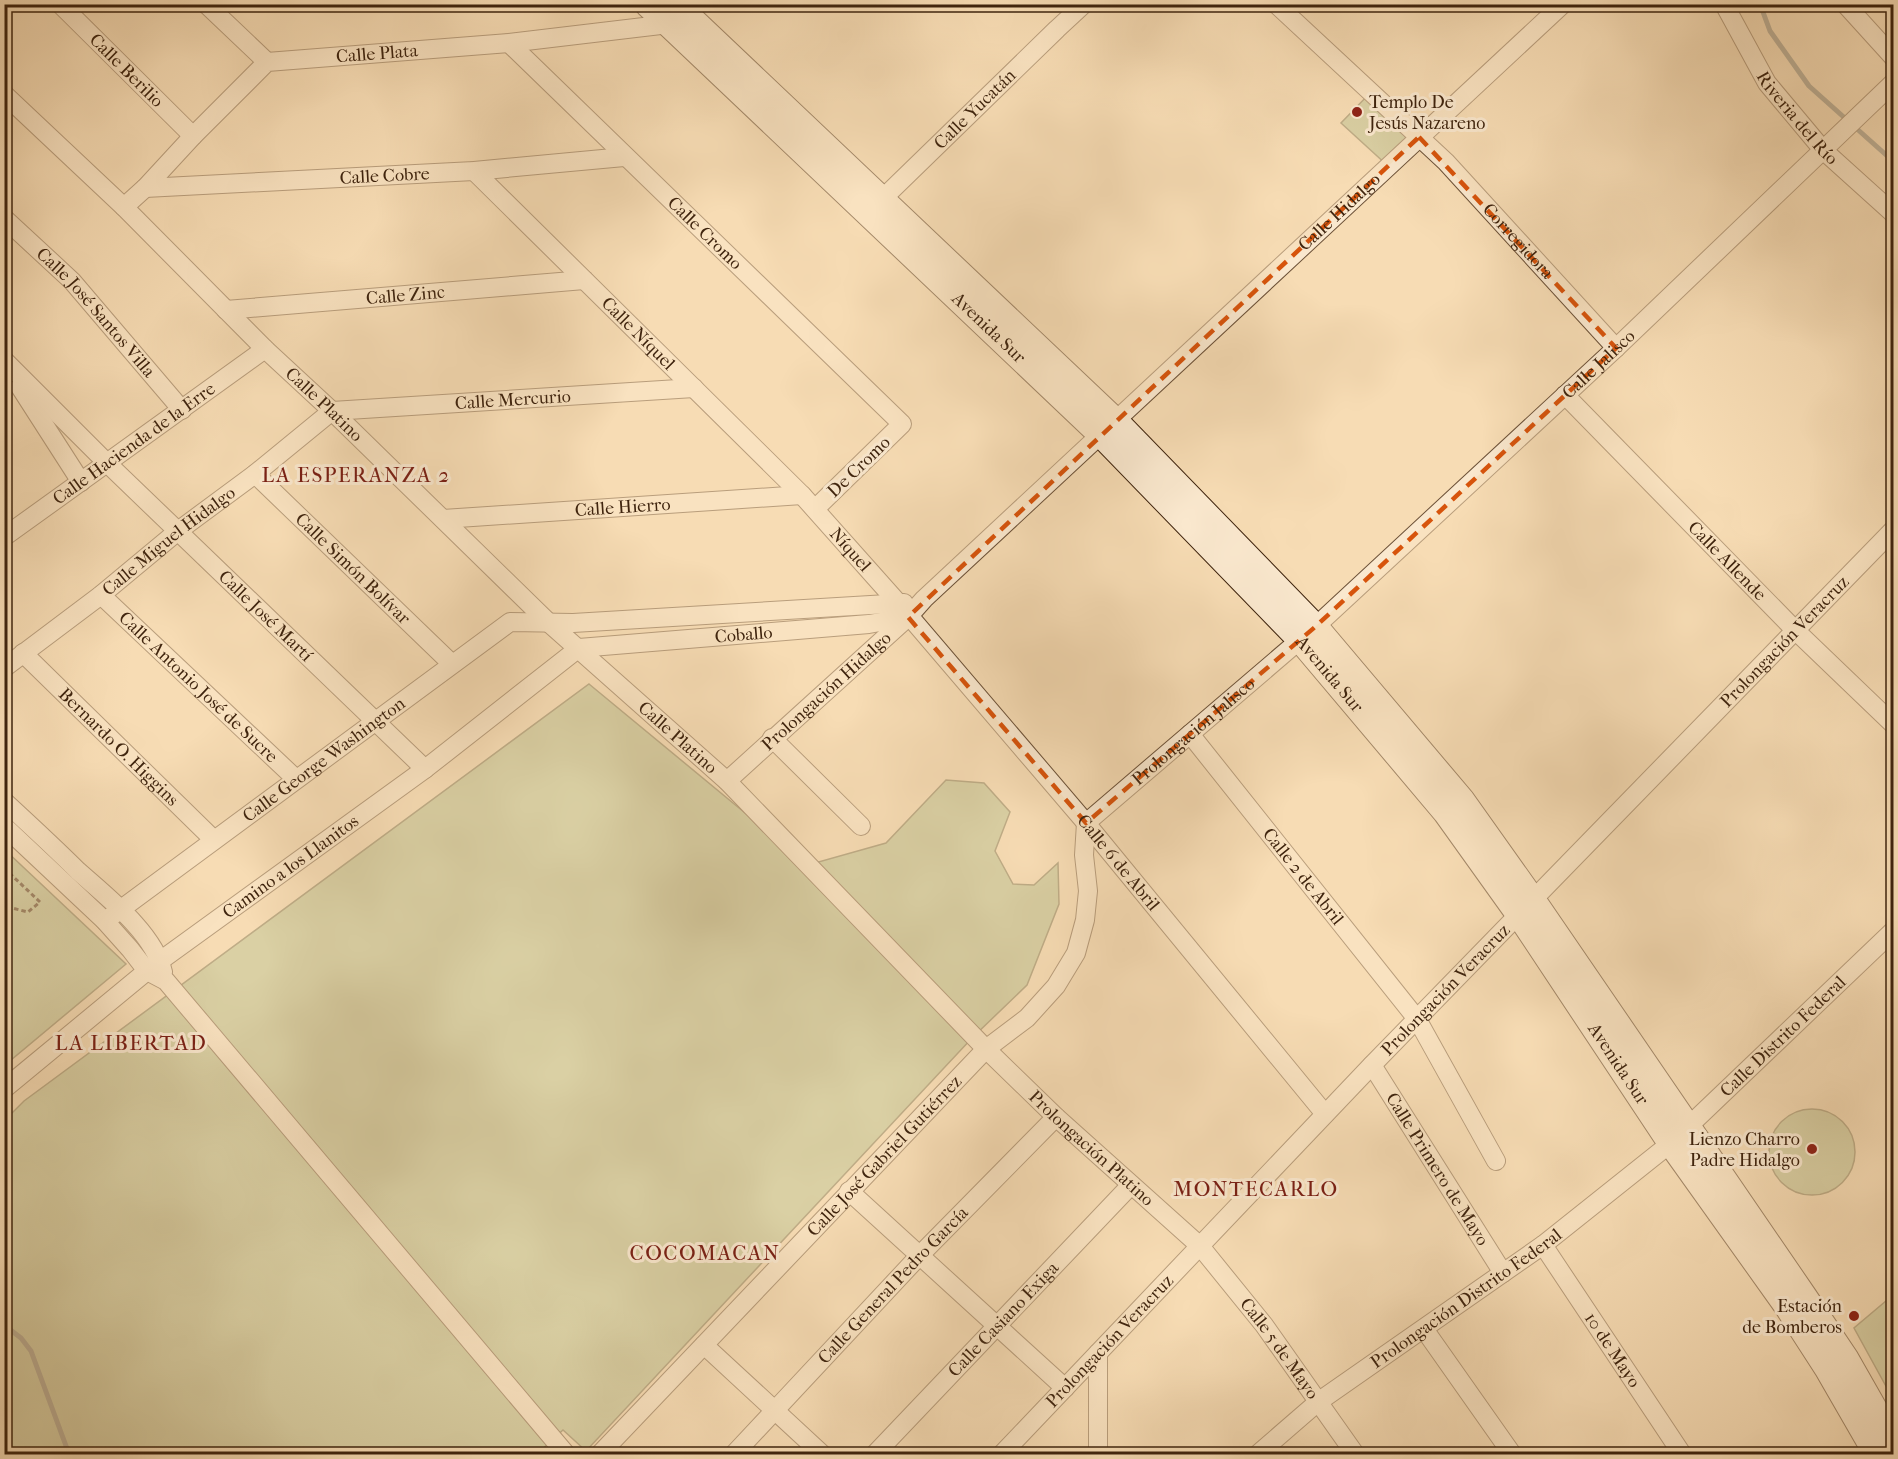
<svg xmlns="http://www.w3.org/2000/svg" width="1898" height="1459" font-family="'IM FELL French Canon',serif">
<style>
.green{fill:#b7c291;stroke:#7b7350;stroke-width:1.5}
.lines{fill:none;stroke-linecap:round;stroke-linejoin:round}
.stream{stroke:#7a7d73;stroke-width:5}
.street-casing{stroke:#6d5238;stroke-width:20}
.secondary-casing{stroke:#3f240e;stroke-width:28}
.path{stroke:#3f240e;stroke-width:3;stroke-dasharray:4.5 3;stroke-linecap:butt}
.street{stroke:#fae8ce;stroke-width:18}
.secondary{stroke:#fae8ce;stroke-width:26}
.marked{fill:none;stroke:#d7540c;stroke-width:4.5;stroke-dasharray:12 8;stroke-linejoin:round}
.poi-dot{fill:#8f2418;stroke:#fae8ce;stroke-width:2}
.labels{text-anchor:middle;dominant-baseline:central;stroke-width:6;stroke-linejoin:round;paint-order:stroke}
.street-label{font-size:18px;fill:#3f240e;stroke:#fae8ce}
.poi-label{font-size:18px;fill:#3f240e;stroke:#fae8ce;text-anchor:end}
.quarter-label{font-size:21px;letter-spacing:1.5px;fill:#7a1f14;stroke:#fae8ce}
</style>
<rect width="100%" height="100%" fill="#f7dcb4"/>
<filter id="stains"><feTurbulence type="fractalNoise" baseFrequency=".00333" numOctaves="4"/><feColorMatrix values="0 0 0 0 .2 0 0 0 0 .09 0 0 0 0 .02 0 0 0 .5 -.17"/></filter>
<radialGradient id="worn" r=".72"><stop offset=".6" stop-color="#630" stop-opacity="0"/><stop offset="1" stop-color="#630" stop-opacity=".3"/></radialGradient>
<path class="green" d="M1371 92 1419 137 1388 166 1341 123Z
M589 684 808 865 886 843 946 780 984 783 1010 812 995 851 1013 884 1034 885 1058 863 1059 904 1027 985 972 1038 586 1451 563 1430 537 1454H5V1120L24 1101Z
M4 849 126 964 5 1065H4Z
M1769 1152a43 43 0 1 1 86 0a43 43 0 1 1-86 0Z
M1893 1295V1399L1854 1328Z"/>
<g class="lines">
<path class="stream" d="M1760 4 1770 31 1809 86 1894 162
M4 1325 21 1338 31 1351 69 1454"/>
<g class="street-casing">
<g id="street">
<path id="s1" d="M60 4 193 136"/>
<path d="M206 4 267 62"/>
<path id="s2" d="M1276 4 1446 162 1616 348"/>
<path id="s3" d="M1724 4 1767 83 1823 150 1894 214"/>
<path d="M1845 4 1894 58"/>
<path id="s4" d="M509 43 902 424 815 509"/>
<path id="s5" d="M4 94 124 207 265 349 332 411 549 623 727 781 986 1049 1056 1117 1200 1246 1264 1325 1355 1454"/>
<path id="s6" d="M474 171 802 495 899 604 1086 823 1325 1114"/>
<path id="s7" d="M145 188 474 171 624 157"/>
<path id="s8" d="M124 207 145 188 193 136 267 62 509 43 669 24 674 18"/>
<path id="s9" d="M873 208 1057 29 1084 4"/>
<path id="s10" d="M4 218 72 281 182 410"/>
<path id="s11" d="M226 310 584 280"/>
<path id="s12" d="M4 360 107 463 425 769"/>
<path d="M20 387 81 482"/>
<path id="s13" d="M1565 395 1795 630 1894 725"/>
<path id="s14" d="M255 474 452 664"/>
<path id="s15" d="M443 519 802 495"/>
<path id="s16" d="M4 537 265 349"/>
<path id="s17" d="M101 595 296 779"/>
<path id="s18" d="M23 653 214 840"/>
<path id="s19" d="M4 668 101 595 178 531 255 474 332 411 694 388"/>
<path id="s20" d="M1190 734 1417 1019 1496 1161"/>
<path d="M772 738 861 826"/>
<path id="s21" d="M727 781 908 617 924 599C1137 402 1348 202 1563 4"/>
<path d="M4 801C29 824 54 847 78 871 107 897 154 933 163 972"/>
<path id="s22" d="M1086 823 1315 627 1616 348 1894 82"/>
<path d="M4 826 105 921 130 949 147 971 166 981 566 1454"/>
<path id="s23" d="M105 921 510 622 573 623 904 603"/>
<path id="s24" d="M1372 1065 1503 1273"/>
<path id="s25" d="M4 1089 153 966 425 769 579 648 869 624 903 618"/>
<path d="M849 1191 1065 1388"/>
<path id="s26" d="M1543 1245 1682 1454"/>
<path d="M1424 1329 1512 1454"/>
<path d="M704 1345 822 1454"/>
<path d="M1098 1353V1454"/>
<path id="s27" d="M600 1454 986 1049 1027 1018 1056 986 1076 953 1085 920 1088 891 1084 855 1086 823"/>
<path id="s28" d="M734 1454 920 1255 1056 1117"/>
<path id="s29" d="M875 1454 1131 1185"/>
<path id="s30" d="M1002 1454 1372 1065 1894 529"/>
<path id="s31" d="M1258 1454 1318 1402 1543 1245 1671 1143 1894 930"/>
</g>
</g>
<g class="secondary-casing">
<g id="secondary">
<path id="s32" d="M648 4 1102 435 1301 640 1446 812 1519 914 1671 1143 1788 1307 1828 1369 1877 1454"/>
<path d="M675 4 1116 422 1315 627 1462 801 1533 901 1804 1297 1845 1358 1894 1444"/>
</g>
</g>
<path class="path" d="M4 868 40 902 28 912 4 906"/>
<use href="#street" class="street"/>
<use href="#secondary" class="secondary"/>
</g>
<path d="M0 0H1898V1459H0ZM1419 137 1616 348 1315 627 1086 823 908 617Z" fill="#f7dcb4" fill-opacity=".55" fill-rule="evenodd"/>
<path class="marked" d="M1419 137 1616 348 1315 627 1086 823 908 617Z"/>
<g class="poi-dot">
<circle cx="1357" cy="112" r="6"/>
<circle cx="1812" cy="1149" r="6"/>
<circle cx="1854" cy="1316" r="6"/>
</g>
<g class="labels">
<g class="street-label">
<text stroke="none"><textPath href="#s8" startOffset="314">Calle Plata</textPath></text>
<text stroke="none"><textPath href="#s1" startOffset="94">Calle Berilio</textPath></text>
<text stroke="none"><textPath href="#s9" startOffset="142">Calle Yucatán</textPath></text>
<text stroke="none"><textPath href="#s3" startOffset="136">Riveria del Río</textPath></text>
<text stroke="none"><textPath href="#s7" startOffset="240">Calle Cobre</textPath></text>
<text stroke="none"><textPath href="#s21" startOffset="836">Calle Hidalgo</textPath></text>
<text stroke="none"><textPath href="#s4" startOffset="273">Calle Cromo</textPath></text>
<text stroke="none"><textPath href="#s2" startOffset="339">Corregidora</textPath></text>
<text stroke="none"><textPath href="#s11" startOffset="180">Calle Zinc</textPath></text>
<text stroke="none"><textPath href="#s10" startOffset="132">Calle José Santos Villa</textPath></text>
<text stroke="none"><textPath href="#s32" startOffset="470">Avenida Sur</textPath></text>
<text stroke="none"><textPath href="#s6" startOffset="231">Calle Níquel</textPath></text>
<text stroke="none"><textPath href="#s22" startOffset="688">Calle Jalisco</textPath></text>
<text stroke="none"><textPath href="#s19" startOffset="598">Calle Mercurio</textPath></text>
<text stroke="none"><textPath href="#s5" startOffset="446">Calle Platino</textPath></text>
<text stroke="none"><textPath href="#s16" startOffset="160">Calle Hacienda de la Erre</textPath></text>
<text transform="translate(859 467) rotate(-44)">De Cromo</text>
<text stroke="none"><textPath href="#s15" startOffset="180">Calle Hierro</textPath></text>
<text stroke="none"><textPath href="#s19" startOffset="208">Calle Miguel Hidalgo</textPath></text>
<text stroke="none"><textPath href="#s6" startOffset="534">Níquel</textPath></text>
<text stroke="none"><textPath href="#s13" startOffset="232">Calle Allende</textPath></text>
<text stroke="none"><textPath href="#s14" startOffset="136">Calle Simón Bolívar</textPath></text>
<text stroke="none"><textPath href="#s12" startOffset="366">Calle José Martí</textPath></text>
<text stroke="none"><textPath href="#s25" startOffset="890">Coballo</textPath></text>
<text stroke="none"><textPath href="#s30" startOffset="1128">Prolongación Veracruz</textPath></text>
<text stroke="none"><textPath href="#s32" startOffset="956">Avenida Sur</textPath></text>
<text stroke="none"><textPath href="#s17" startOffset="134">Calle Antonio José de Sucre</textPath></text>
<text stroke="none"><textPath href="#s21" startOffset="134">Prolongación Hidalgo</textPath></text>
<text stroke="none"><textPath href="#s22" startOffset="141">Prolongación Jalisco</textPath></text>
<text stroke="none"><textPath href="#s5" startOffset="932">Calle Platino</textPath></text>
<text stroke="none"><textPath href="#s18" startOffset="134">Bernardo O. Higgins</textPath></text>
<text stroke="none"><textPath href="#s23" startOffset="272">Calle George Washington</textPath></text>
<text stroke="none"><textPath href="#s6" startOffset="946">Calle 6 de Abril</textPath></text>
<text stroke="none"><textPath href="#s25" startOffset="363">Camino a los Llanitos</textPath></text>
<text stroke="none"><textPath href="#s20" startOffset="182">Calle 2 de Abril</textPath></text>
<text stroke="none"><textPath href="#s30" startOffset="642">Prolongación Veracruz</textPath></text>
<text stroke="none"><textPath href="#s31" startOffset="672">Calle Distrito Federal</textPath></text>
<text stroke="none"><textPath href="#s32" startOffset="1442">Avenida Sur</textPath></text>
<text stroke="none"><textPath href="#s5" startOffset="1515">Prolongación Platino</textPath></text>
<text stroke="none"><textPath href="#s27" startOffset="412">Calle José Gabriel Gutiérrez</textPath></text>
<text stroke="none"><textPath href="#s24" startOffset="123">Calle Primero de Mayo</textPath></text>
<text stroke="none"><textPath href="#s28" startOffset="232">Calle General Pedro García</textPath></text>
<text stroke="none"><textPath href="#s31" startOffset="260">Prolongación Distrito Federal</textPath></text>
<text stroke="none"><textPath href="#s29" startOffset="186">Calle Casiano Exiga</textPath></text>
<text stroke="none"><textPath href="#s30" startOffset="156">Prolongación Veracruz</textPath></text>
<text stroke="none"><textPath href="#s5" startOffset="1791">Calle 5 de Mayo</textPath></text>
<text stroke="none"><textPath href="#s26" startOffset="126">10 de Mayo</textPath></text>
</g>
<g class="poi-label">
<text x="1369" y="102" text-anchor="start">Templo De<tspan x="1369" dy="21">Jesús Nazareno</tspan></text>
<text x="1800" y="1139">Lienzo Charro<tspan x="1800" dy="21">Padre Hidalgo</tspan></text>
<text x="1842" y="1306">Estación<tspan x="1842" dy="21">de Bomberos</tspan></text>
</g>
<g class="quarter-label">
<text x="356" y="475">LA ESPERANZA 2</text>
<text x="131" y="1043">LA LIBERTAD</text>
<text x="1256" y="1189">MONTECARLO</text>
<text x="705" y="1253">COCOMACAN</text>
</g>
</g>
<rect width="1898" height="1459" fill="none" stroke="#f7dcb4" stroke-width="24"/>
<rect x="6" y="6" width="1886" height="1447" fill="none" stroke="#3f240e" stroke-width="3"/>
<rect x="12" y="12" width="1874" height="1435" fill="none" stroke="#3f240e" stroke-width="1.5"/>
<rect width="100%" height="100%" filter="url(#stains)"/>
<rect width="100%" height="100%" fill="url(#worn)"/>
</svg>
